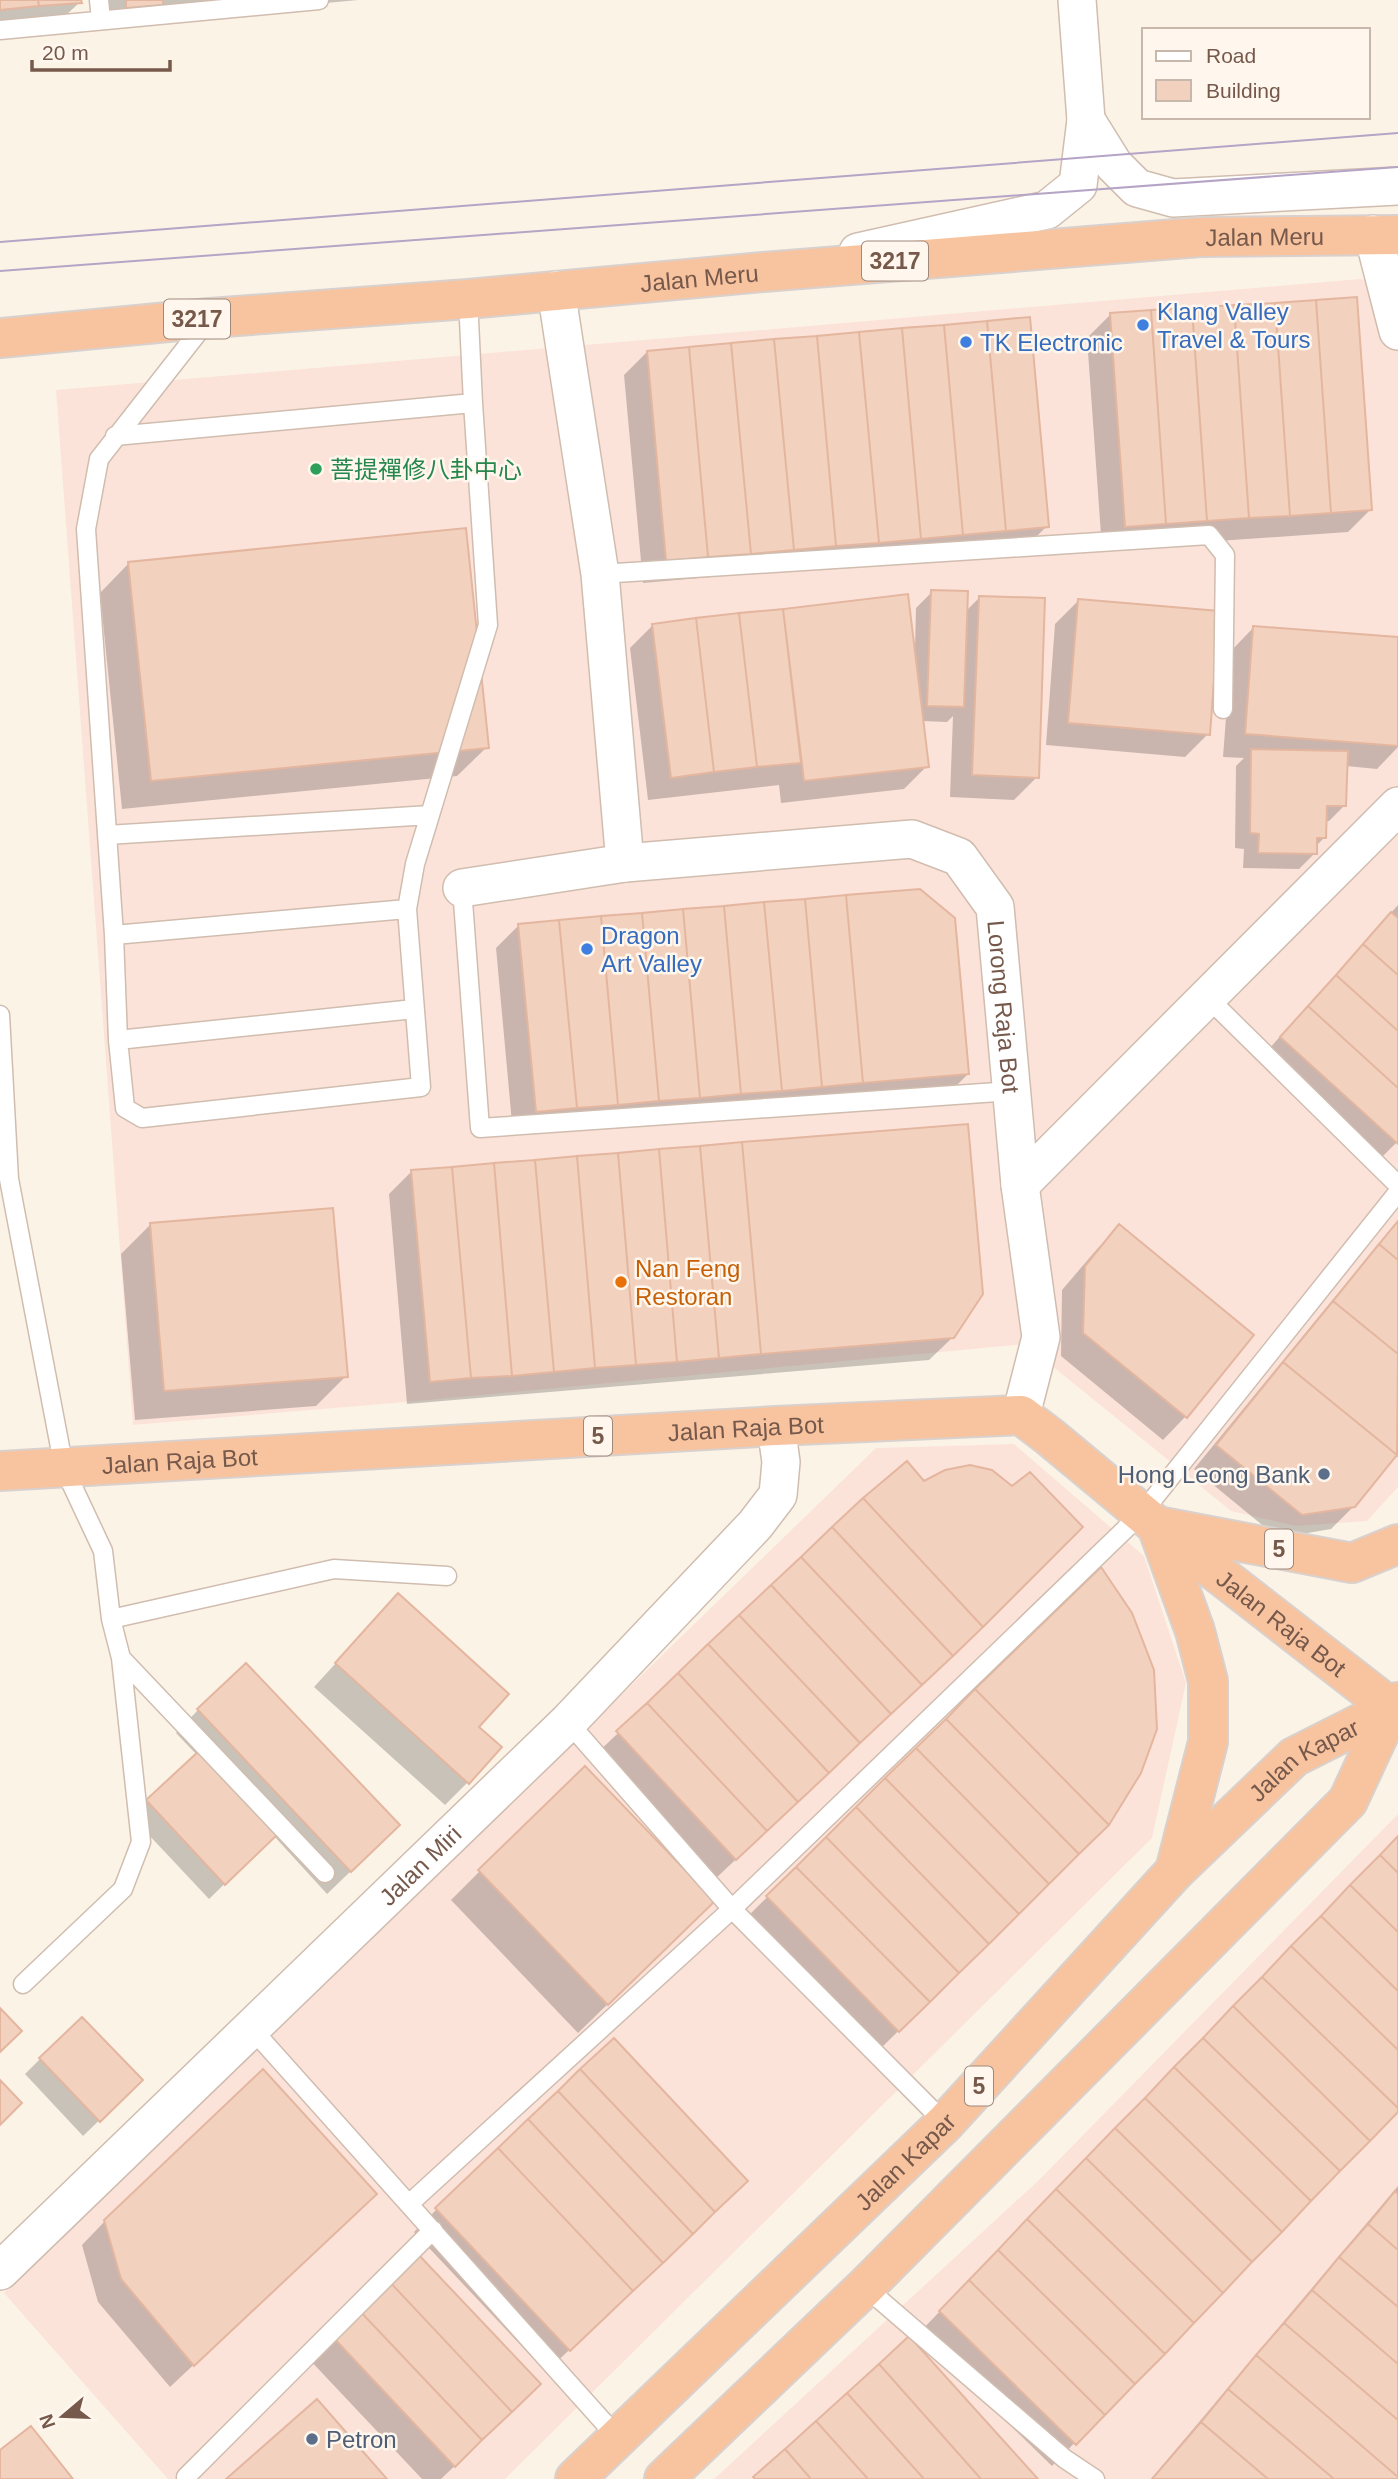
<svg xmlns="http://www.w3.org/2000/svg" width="1398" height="2479" font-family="Helvetica,'Noto Sans SC',sans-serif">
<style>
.commercial{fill:#fce3da}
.shadow{fill:#0003}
.building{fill:#f2d1be;stroke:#e4b69f;stroke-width:2}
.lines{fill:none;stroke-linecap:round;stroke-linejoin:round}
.service-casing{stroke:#d0bdaf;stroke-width:21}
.minor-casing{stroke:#d0bdaf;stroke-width:40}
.trunk-casing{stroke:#d9d1cd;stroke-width:42}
.service{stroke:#fff;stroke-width:18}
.minor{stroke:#fff;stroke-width:37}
.trunk{stroke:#f8c39f;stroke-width:38}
.tram{stroke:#b5a4c6;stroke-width:2}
.shop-dot{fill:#3f7fe0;stroke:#fff7ed;stroke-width:2.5}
.leisure-dot{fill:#2e9e5b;stroke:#fff7ed;stroke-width:2.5}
.food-dot{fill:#e8710a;stroke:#fff7ed;stroke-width:2.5}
.service-dot{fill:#5c6f8a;stroke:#fff7ed;stroke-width:2.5}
.labels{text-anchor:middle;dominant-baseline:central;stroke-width:5;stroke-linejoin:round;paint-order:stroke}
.shield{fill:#fff7ed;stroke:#9f887c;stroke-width:2}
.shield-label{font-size:23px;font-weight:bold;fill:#76594b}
.street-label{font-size:24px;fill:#76594b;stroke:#fff7ed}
.shop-label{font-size:24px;fill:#366cbe;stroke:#fff7ed;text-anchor:start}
.leisure-label{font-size:24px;fill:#27864d;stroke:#fff7ed;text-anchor:start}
.food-label{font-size:24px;fill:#c56008;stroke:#fff7ed;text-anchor:start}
.service-label{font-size:24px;fill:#4e5e75;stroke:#fff7ed;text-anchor:end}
</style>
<rect width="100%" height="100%" fill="#fcf3e7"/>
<path class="commercial" d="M1360 279 1398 283V1487L1367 1521 1296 1526 1231 1511 1025 1344 395 1403 133 1425 56 390Z
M1014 1444 1144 1556 1186 1683 1152 1838 505 2479H168L4 2293 876 1448Z
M1398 1814V2479H714L1039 2180Z"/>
<path class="shadow" d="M0 0H80V2L64 17 0 23Z
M109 0H358L111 23Z
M1110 315 1371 509 1348 532 1102 549 1087 338Z
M647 352 1047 526 1024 549 643 583 624 375Z
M129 563 487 747 457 776 122 809 100 593Z
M932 592 966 611 979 598 1037 777 1014 800 950 797 953 716 947 722 922 721 927 766 904 789 781 803 779 785 648 800 630 648 653 625 907 596 913 647H915L916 608Z
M1078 601 1208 734 1185 757 1046 745 1055 624Z
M1253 628 1398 638V747L1377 769 1346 766 1345 805 1329 821H1325L1324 838 1315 847V853L1299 869 1243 868 1244 849 1235 848 1236 766 1244 758 1223 757 1231 651Z
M1398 905V1141L1374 1165 1258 1061Z
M519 925 968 1074 945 1097 513 1134 496 948Z
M412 1171 953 1337 929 1360 407 1404 389 1194Z
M1398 1220V1451L1354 1506 1331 1529 1278 1538 1194 1469Z
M150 1225 346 1376 316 1406 135 1420 121 1254Z
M1120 1226 1252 1335 1185 1417 1163 1440 1061 1356 1062 1290 1097 1249Z
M864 1500 927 1679 713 1881 595 1755Z
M1101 1569 1108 1824 875 2054 744 1920Z
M398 1595 477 1727 468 1782 445 1805 314 1687Z
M198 1710 375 1848 327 1894 274 1836 209 1899 132 1817 197 1755 176 1733Z
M1398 1837V2109L1052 2466 917 2335Z
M480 1871 684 1930 578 2033 451 1900Z
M40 2059 141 2080 83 2136 25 2074Z
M1398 2186V2479H1151Z
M723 2204 546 2372 414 2232 437 2209Z
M351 2217 170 2387 98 2302 82 2245 105 2221Z
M331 2335 516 2407 441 2479H422L308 2358Z"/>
<path class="building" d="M0 0H38L39 6 0 10Z
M38 0H81L82 3 39 6Z
M126 0H163V5L126 8Z
M1357 297 1372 510 1331 513 1316 300Z
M1316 300 1331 513 1290 516 1275 303Z
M1275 303 1290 516 1249 518 1234 305Z
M1234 305 1249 518 1207 521 1192 308Z
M1192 308 1207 521 1166 524 1151 310Z
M1151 310 1166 524 1125 527 1110 313Z
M1030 317 1049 527 1006 531 987 321Z
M987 321 1006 531 963 535 944 325Z
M944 325 963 535 921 539 902 328Z
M902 328 921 539 879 543 859 332Z
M859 332 879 543 836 546 817 336Z
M817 336 836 546 794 550 774 339Z
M774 339 794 550 751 554 731 343Z
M731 343 751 554 708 557 689 347Z
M689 347 708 557 666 561 647 351Z
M466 528 489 748 151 781 128 562Z
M931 590 968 591 964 707 927 706Z
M908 594 929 767 804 781 783 609Z
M979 596 1045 598 1039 778 972 775Z
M1078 599 1219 611 1210 735 1068 723Z
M783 609 801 763 757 767 739 613Z
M739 613 757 767 714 772 696 618Z
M696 618 714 772 671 778 652 624Z
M1253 626 1398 637V746L1245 734Z
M1251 749 1348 751 1346 806H1327L1326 838H1317V854L1258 853 1259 834 1250 833Z
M920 889 955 918 969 1074 863 1083 846 895Z
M846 895 863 1083 822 1087 805 899Z
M805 899 822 1087 782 1091 764 902Z
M764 902 782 1091 741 1094 724 906Z
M724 906 741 1094 700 1098 683 909Z
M683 909 700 1098 659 1101 642 913Z
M1391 912 1398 918V975L1363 944Z
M642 913 659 1101 618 1105 601 916Z
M601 916 618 1105 577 1108 559 920Z
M559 920 577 1108 536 1112 518 924Z
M1363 944 1398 975V1031L1336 975Z
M1336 975 1398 1031V1088L1308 1006Z
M1308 1006 1398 1088V1144L1280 1037Z
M968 1124 983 1294 954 1338 761 1354 742 1142Z
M742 1142 761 1354 719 1358 700 1146Z
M700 1146 719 1358 677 1362 659 1149Z
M659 1149 677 1362 636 1365 618 1153Z
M618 1153 636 1365 595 1368 577 1156Z
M577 1156 595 1368 554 1372 535 1160Z
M535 1160 554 1372 512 1376 494 1163Z
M494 1163 512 1376 471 1378 452 1167Z
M452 1167 471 1378 430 1382 411 1170Z
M333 1208 348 1377 164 1391 150 1223Z
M1398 1221V1260L1379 1244Z
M1119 1224 1254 1335 1187 1418 1083 1333 1085 1266Z
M1379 1244 1398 1260V1354L1333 1301Z
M1333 1301 1398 1354 1397 1455 1283 1362Z
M1283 1362 1397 1455 1355 1507 1302 1515 1216 1445Z
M907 1461 924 1481 945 1470 970 1465 992 1470 1012 1486 1030 1472 1083 1527 983 1627 863 1498Z
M863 1498 983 1627 953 1656 832 1527Z
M832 1527 953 1656 922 1685 801 1557Z
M801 1557 922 1685 891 1714 771 1585Z
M1101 1567 1132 1613 1154 1670 1157 1729 1141 1773 1109 1825 975 1689Z
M771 1585 891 1714 860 1743 739 1615Z
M398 1593 509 1694 479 1727 502 1747 469 1784 335 1663Z
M739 1615 860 1743 829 1773 708 1644Z
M708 1644 829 1773 798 1802 678 1673Z
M246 1663 400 1825 351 1872 197 1709Z
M678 1673 798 1802 767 1831 647 1703Z
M975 1689 1109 1825 1079 1854 946 1719Z
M647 1703 767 1831 736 1860 616 1731Z
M946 1719 1079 1854 1049 1884 916 1748Z
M916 1748 1049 1884 1019 1914 885 1778Z
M200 1750 279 1833 225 1885 146 1800Z
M585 1766 715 1901 608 2005 478 1870Z
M885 1778 1019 1914 989 1944 856 1807Z
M856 1807 989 1944 959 1973 826 1837Z
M1398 1836V1873L1380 1855Z
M826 1837 959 1973 930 2002 796 1867Z
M1380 1855 1398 1873V1932L1350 1885Z
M796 1867 930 2002 899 2032 766 1896Z
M1350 1885 1398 1932V1991L1321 1916Z
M1321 1916 1398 1991V2050L1291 1946Z
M1291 1946 1398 2050V2108L1262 1977Z
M1262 1977 1398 2108V2112L1370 2141 1233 2006Z
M1233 2006 1370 2141 1340 2171 1203 2038Z
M0 2008 22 2031 0 2052Z
M82 2017 143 2080 100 2122 39 2058Z
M614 2038 748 2181 715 2212 580 2069Z
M1203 2038 1340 2171 1311 2201 1174 2067Z
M1174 2067 1311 2201 1282 2232 1145 2098Z
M263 2069 377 2194 194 2366 121 2279 104 2220Z
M580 2069 715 2212 693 2234 558 2091Z
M0 2080 22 2103 0 2125Z
M558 2091 693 2234 663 2263 528 2119Z
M1145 2098 1282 2232 1252 2262 1115 2128Z
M528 2119 663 2263 633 2291 498 2148Z
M1115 2128 1252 2262 1223 2293 1086 2158Z
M498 2148 633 2291 570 2351 435 2208Z
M1086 2158 1223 2293 1194 2323 1056 2189Z
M1056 2189 1194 2323 1165 2354 1027 2219Z
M1395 2191 1398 2194V2250L1368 2224Z
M1027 2219 1165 2354 1135 2384 998 2250Z
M1368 2224 1398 2250V2307L1339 2257Z
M998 2250 1135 2384 1105 2415 969 2280Z
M416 2252 541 2384 512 2412 387 2279Z
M1339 2257 1398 2307V2364L1312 2290Z
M387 2279 512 2412 482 2440 357 2308Z
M969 2280 1105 2415 1076 2445 939 2311Z
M1312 2290 1398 2364V2420L1284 2323Z
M357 2308 482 2440 455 2467 330 2334Z
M1284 2323 1398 2420V2477L1256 2355Z
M909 2336 1038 2479H981L879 2364Z
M1256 2355 1398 2477V2479H1334L1228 2389Z
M879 2364 981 2479H924L847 2393Z
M1228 2389 1334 2479H1268L1201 2422Z
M847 2393 924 2479H868L816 2421Z
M317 2399 387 2479H226Z
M816 2421 868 2479H811L785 2449Z
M1201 2422 1268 2479H1152Z
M31 2426 73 2479H0V2450Z
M785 2449 811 2479H755L753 2477Z"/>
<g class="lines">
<g class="service-casing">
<path id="service" d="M99 0 101 20
M0 30 319 0
M207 321 99 459 86 529 114 935 118 1040 125 1108 142 1118 421 1087 407 909 415 864 488 625 473 403 468 299
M115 436 473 403
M600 574 1209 535 1225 555 1223 709
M107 835 430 815
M462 888 480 1128 1012 1091
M114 935 407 909
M1208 998 1398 1185
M0 1015 9 1179 64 1468 103 1551 111 1619 121 1658 141 1842 123 1889 23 1984
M118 1040 414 1009
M111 1619 334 1569 447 1576
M121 1658 325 1873
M568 1722 732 1909 945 2123
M252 2029 617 2437
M409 2204 732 1909 1142 1513 1398 1192
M865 2287 1065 2459 1095 2479
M186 2477 433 2230"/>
</g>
<g class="minor-casing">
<g id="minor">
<path d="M1086 120 1114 165 1137 188 1173 198 1398 186"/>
<path d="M1373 234 1398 331"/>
<path d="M858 252 1047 210 1078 185 1086 120 1077 0"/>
<path d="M556 290 600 574 625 863"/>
<path id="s1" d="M462 888 625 863 912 839 959 857 995 907 1020 1185 1041 1337 1021 1415"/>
<path d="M1020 1185 1398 806"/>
<path id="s2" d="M0 2271 568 1722 755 1525 778 1495 781 1462 776 1426"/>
</g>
</g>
<g class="trunk-casing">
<g id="trunk">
<path id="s3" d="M0 338 210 318 468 299 763 272 1200 237 1398 235"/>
<path id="s4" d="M0 1471 776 1426 1021 1415 1050 1437 1157 1526 1391 1708"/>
<path d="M1157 1526 1195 1631 1208 1681V1742L1175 1871"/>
<path d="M1162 1527 1352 1563 1398 1544"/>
<path id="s5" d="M575 2479 945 2123 1175 1871 1294 1757 1391 1708"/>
<path d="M664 2479 865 2287 1348 1801 1391 1708 1397 1702"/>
</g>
</g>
<use href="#service" class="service"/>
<use href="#minor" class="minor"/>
<use href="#trunk" class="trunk"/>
<path class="tram" d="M0 242 1398 133
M0 271 1398 167"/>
</g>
<g class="shop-dot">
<circle cx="1143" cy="325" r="7"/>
<circle cx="966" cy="342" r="7"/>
<circle cx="587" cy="949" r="7"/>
</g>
<circle class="leisure-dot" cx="316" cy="469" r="7"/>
<circle class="food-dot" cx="621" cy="1282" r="7"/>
<g class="service-dot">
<circle cx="1324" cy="1474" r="7"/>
<circle cx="312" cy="2439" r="7"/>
</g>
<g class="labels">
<g class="shield">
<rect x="862" y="241.5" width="66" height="39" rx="5"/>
<rect x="164" y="299.5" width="66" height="39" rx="5"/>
<rect x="584" y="1416.5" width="28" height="39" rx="5"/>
<rect x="1265" y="1529.5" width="28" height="39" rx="5"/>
<rect x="965" y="2066.5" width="28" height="39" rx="5"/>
</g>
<g class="shield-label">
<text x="895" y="261">3217</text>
<text x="197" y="319">3217</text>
<text x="598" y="1436">5</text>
<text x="1279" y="1549">5</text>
<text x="979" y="2086">5</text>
</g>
<g class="street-label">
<text stroke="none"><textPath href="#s3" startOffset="1269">Jalan Meru</textPath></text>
<text stroke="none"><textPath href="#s3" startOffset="702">Jalan Meru</textPath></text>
<text stroke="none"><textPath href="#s1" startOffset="665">Lorong Raja Bot</textPath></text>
<text stroke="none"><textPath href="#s4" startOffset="747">Jalan Raja Bot</textPath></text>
<text stroke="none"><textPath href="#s4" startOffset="180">Jalan Raja Bot</textPath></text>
<text stroke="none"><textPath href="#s4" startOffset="1356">Jalan Raja Bot</textPath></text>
<text stroke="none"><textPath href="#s5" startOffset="1026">Jalan Kapar</textPath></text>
<text stroke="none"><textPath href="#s2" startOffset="584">Jalan Miri</textPath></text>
<text stroke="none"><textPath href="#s5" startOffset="458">Jalan Kapar</textPath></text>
</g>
<g class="shop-label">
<text x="1157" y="311">Klang Valley<tspan x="1157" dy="28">Travel &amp; Tours</tspan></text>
<text x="980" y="342">TK Electronic</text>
<text x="601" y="935">Dragon<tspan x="601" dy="28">Art Valley</tspan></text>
</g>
<g class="leisure-label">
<text x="330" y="469">菩提禪修八卦中心</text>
</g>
<g class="food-label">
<text x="635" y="1268">Nan Feng<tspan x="635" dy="28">Restoran</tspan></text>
</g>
<g class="service-label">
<text x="1310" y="1474">Hong Leong Bank</text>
<text x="326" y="2439" text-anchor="start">Petron</text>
</g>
</g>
<rect x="1142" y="28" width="228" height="91" fill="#fff7ed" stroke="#c8b8ac" stroke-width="2"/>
<rect x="1156" y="51" width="35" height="10" fill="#ffffff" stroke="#c8b8ac" stroke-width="2"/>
<text x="1206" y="63" font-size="21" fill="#76594b">Road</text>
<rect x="1156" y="80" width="35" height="21" fill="#f2d1be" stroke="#c8b8ac" stroke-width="2"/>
<text x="1206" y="98" font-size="21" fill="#76594b">Building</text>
<g transform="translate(63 2416) rotate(251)" stroke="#fff7ed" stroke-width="5" paint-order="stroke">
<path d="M0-5L12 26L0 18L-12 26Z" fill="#76594b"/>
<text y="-10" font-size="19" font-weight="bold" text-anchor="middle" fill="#76594b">N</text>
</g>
<path d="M32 60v10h138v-10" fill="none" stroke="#76594b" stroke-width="3.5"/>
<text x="42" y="60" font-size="21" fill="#76594b" stroke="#fff7ed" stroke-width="5" paint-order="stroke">20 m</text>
</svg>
